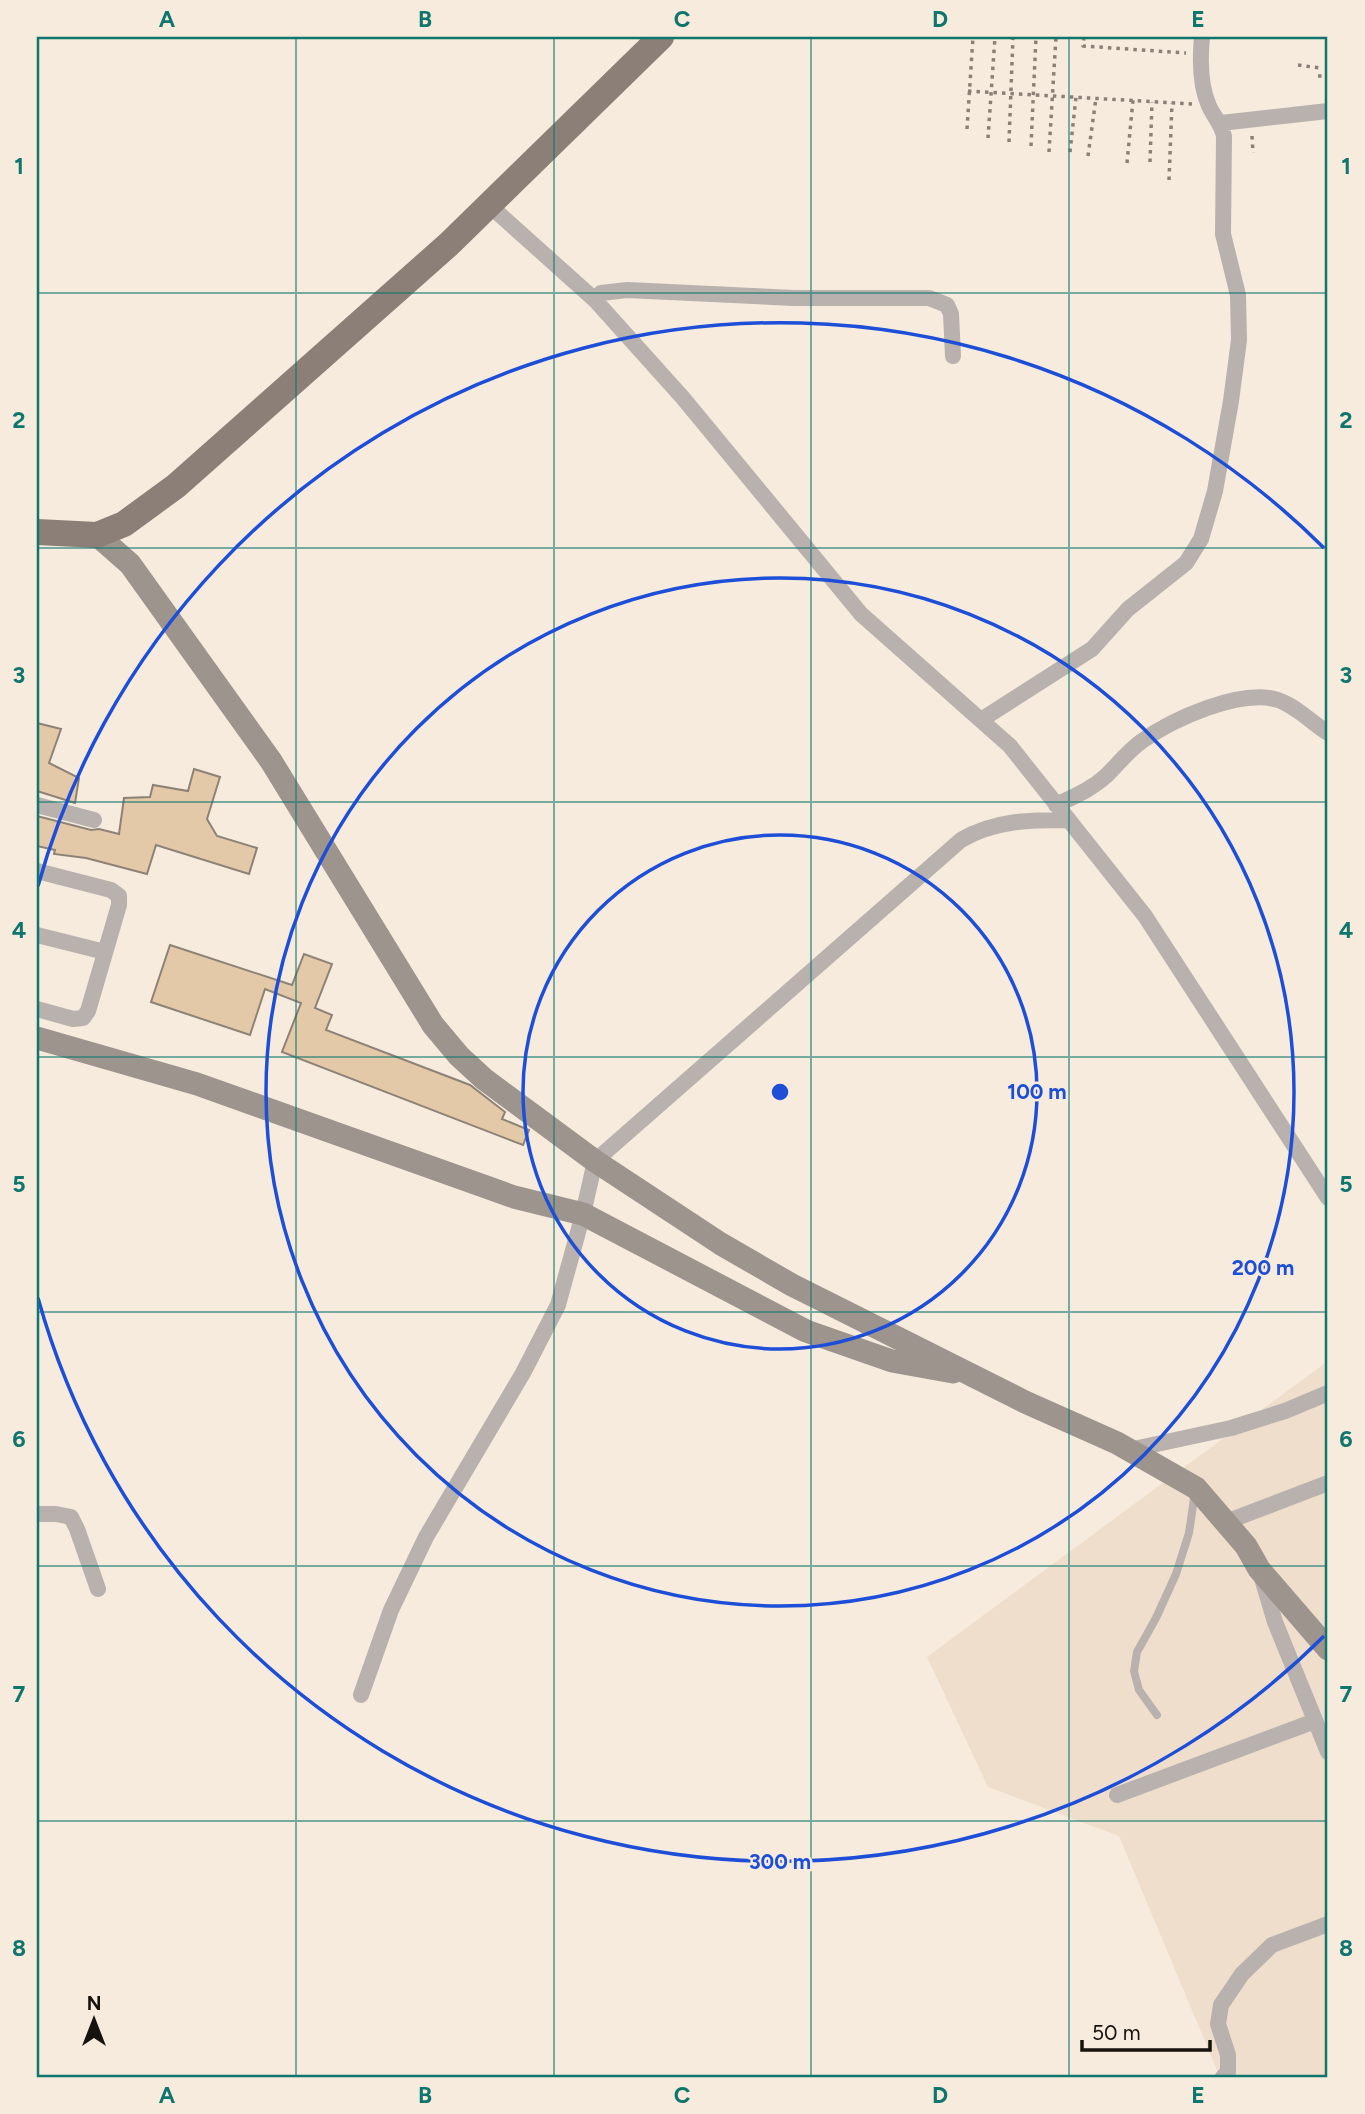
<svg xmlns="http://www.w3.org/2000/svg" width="1365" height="2114" font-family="Figtree,sans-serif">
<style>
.built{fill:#efdecb}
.building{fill:#e4c9a9;stroke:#8d8276;stroke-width:2}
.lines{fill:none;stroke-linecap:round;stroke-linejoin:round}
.path{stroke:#898077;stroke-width:3.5;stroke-dasharray:3.5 5;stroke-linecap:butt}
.lane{stroke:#b8b1ad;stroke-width:8}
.street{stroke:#b8b1ad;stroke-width:16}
.secondary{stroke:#9e948e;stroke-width:23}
.primary{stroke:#8b7f77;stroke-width:26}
.grid{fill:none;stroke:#0f766e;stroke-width:2;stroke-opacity:0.55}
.ring{fill:none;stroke:#1d4ed8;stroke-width:3.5}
.centre{fill:#1d4ed8;stroke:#f7ebdd;stroke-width:3.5}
.ring-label{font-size:21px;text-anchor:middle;font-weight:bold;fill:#1d4ed8;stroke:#f7ebdd;stroke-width:5;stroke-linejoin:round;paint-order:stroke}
.neatline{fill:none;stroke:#0f766e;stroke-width:2.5}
.grid-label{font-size:23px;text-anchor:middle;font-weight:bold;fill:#0f766e}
</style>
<rect width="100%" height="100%" fill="#f7ebdd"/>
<path class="built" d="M1328 1361V2077H1220L1119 1836 988 1787 927 1657Z"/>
<path class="building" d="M37 723 61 729 49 763 79 778 75 803 37 791Z
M194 769 220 777 207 819 217 836 257 848 249 874 156 845 147 874 86 858 54 854 55 850 37 846V816L91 830 99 829 119 834 124 798 150 797 153 785 188 791Z
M170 945 292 985 304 954 332 964 315 1008 332 1015 326 1030 470 1085 505 1112 502 1119 529 1130 523 1145 282 1052 301 1003 265 989 250 1035 151 1002Z"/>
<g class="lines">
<path class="path" d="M1084 37 1083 46 1186 53
M1298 65 1320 68
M1318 76H1328
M968 91 1192 104
M967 129 973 37
M1252 136 1253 153
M988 138 995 37
M1009 142 1013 37
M1031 146 1036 37
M1049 152 1056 37
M1070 152 1076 97
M1088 156 1096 98
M1150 162 1152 102
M1127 163 1133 100
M1169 180 1172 103"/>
<path class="lane" d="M1157 1715 1139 1690 1134 1671 1137 1652 1156 1618 1176 1574 1189 1533 1195 1492"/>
<path class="street" d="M1221 123 1328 111
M488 204 595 300 683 398 861 614 1010 746 1145 916 1328 1198
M595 300 601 293 627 290 794 298H929L947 305 951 314 953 356
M981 720 1092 649 1128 609 1186 563 1201 539 1215 491 1231 401 1239 340 1238 295 1223 234 1224 136C1221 123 1214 117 1209 106 1200 86 1200 58 1202 37
M37 805 94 820
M1056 805C1075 796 1092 789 1107 775 1119 763 1128 751 1142 741 1173 719 1241 688 1278 700 1296 706 1312 723 1328 733
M37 871 111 890 119 896V905L88 1011 83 1018 73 1019 37 1009
M37 935 105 952
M1129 1450 1231 1428 1285 1411 1328 1393
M37 1514H56L71 1517 77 1529 98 1589
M1226 1522 1328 1483
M1261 1575 1275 1622 1328 1752
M361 1695 391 1610 426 1537 523 1373 558 1305 583 1214 595 1161 961 840C995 820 1030 820 1069 820
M1117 1795 1315 1721
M1223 2077 1228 2072V2055L1218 2024 1221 2005 1242 1974 1272 1945 1328 1924"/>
<path class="secondary" d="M97 535 130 564 271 761 433 1025 459 1056 484 1079 595 1161 721 1244 792 1285 1025 1402 1117 1443 1196 1488 1246 1546 1259 1569 1328 1649
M37 1038 197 1084 514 1197 583 1214 806 1331 892 1361 953 1372"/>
<path class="primary" d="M37 532 97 535 124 524 176 486 449 244 661 37"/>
</g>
<path class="grid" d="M296 37V2077M554 37V2077M811 37V2077M1069 37V2077M37 293H1328M37 548H1328M37 802H1328M37 1057H1328M37 1312H1328M37 1566H1328M37 1821H1328"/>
<g class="ring">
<circle cx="780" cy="1092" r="257"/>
<circle cx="780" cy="1092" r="514"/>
<path d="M1324 1636A770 770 0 0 1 38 1298M38 886A770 770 0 0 1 1324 548"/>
</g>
<circle cx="780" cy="1092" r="10" class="centre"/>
<g class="ring-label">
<text x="1037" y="1099">100 m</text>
<text x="1263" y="1275">200 m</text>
<text x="780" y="1869">300 m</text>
</g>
<rect width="1365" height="2114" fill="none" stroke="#f7ebdd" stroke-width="77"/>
<g transform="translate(94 2020)" stroke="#f7ebdd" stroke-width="5" paint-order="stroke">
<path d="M0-5L12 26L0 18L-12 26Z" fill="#16120d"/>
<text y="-10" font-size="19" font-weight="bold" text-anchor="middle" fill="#16120d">N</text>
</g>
<path d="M1082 2040v10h128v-10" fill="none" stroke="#16120d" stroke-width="3.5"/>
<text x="1092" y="2040" font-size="21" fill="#16120d" stroke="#f7ebdd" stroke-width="5" paint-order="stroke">50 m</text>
<rect x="38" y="38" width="1288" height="2038" class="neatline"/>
<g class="grid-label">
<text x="167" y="27">A</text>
<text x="425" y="27">B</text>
<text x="682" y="27">C</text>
<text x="940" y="27">D</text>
<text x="1198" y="27">E</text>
<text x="19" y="174">1</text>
<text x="1346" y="174">1</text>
<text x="19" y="428">2</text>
<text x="1346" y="428">2</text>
<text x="19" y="683">3</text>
<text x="1346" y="683">3</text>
<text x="19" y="938">4</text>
<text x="1346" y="938">4</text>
<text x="19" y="1192">5</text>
<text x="1346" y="1192">5</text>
<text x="19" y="1447">6</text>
<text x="1346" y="1447">6</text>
<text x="19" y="1702">7</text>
<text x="1346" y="1702">7</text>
<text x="19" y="1956">8</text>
<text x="1346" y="1956">8</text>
<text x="167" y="2103">A</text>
<text x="425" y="2103">B</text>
<text x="682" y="2103">C</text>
<text x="940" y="2103">D</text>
<text x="1198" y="2103">E</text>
</g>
</svg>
